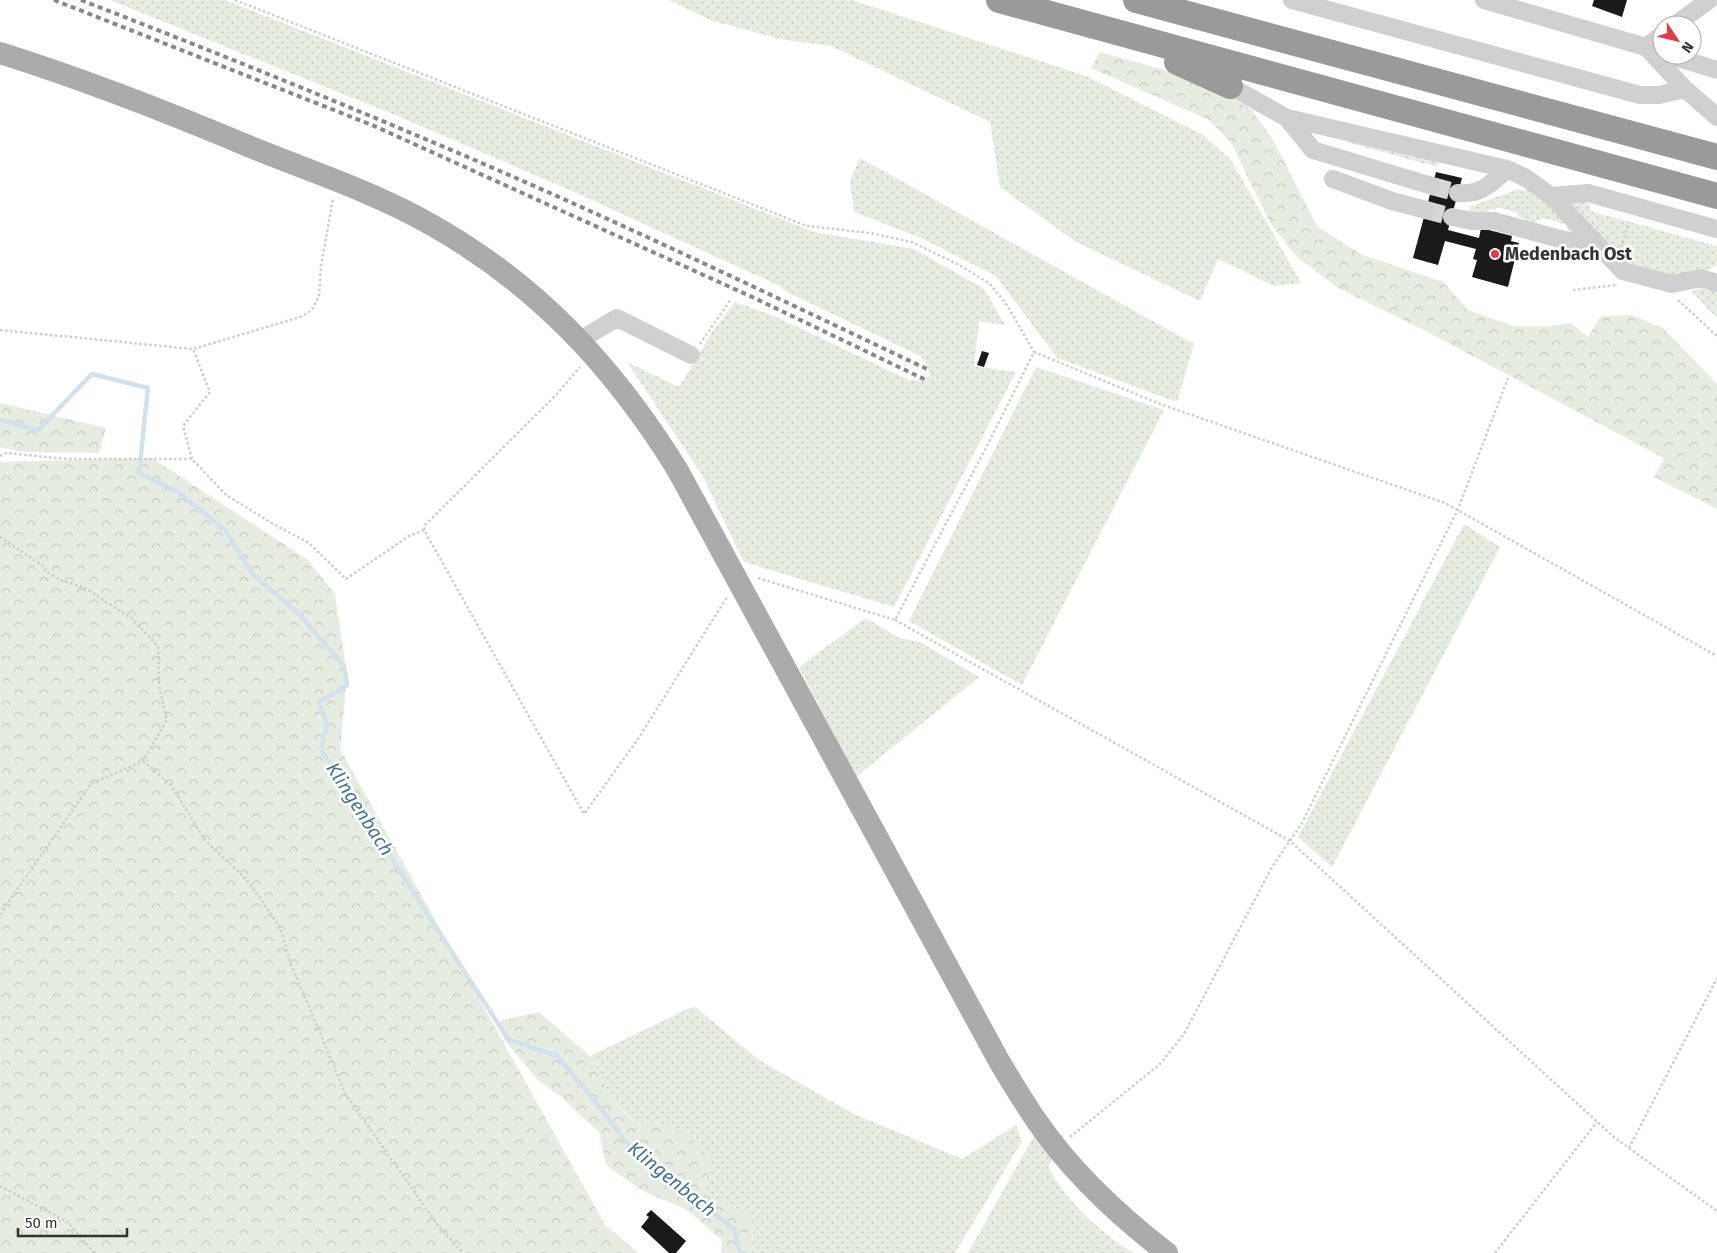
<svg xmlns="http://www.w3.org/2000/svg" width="1717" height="1253" font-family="'Fira Sans',sans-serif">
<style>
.grass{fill:url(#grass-dots)}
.forest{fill:url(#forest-crowns)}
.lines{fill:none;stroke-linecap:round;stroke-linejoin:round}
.stream{stroke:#cfe2ee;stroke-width:4.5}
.building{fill:#1a1a1a}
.minor-tunnel{stroke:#d6d6d6;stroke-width:18;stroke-dasharray:18 9;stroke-linecap:butt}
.path{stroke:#cdcdcd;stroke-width:2.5;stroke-dasharray:2.5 2.5;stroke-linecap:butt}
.minor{stroke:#d0d0d0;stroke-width:18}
.major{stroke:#ababab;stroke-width:22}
.highway{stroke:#9a9a9a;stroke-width:26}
.rail{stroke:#888;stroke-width:4;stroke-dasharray:5 4;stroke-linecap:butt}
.poi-dot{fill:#e63946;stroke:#fff;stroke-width:2}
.labels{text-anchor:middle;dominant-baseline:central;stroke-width:5;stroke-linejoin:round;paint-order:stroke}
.poi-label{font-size:18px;font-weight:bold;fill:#333;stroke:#fff;text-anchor:start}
.water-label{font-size:19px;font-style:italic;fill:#3f7597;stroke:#fff}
</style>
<defs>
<pattern id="grass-dots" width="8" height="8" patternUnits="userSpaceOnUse" patternTransform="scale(1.25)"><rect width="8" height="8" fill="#e6ecdf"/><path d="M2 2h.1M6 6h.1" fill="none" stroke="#c6cbc0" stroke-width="1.8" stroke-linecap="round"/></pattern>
<pattern id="forest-crowns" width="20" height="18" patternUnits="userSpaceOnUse" patternTransform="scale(1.25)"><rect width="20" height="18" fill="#e6ecdf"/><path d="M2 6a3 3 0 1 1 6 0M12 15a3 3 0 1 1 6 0" fill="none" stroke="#c6cbc0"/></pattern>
</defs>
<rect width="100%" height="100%" fill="#fff"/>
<path class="grass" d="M110 0H225L814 232 914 249 984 289 1005 325 979 321 974 366 1016 372 894 607 744 562 702 475 627 362 679 387 712 332 735 302 774 316 909 380 923 381 930 376 927 365 920 356 785 291 780 286 572 191 400 117Z
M669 0H852L1086 76 1203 135 1231 160 1301 283 1274 286 1218 259 1200 301 1076 242 1000 187 990 122 831 46 779 39 710 20Z
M1349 141 1439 161 1437 167 1350 143Z
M860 158 1194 344 1177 402 1057 358 996 276 921 238 854 212 850 180Z
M1516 190H1532L1583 238 1566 237 1568 228 1565 224 1543 218 1528 226 1523 218 1518 217V213L1497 207 1496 211 1492 209C1484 215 1478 213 1469 211L1471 206Z
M1568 202H1586L1591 206 1590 211 1717 246V265L1703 272 1682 278 1625 264Z
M1702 288 1717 291V318L1691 291Z
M1036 367 1164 410 1022 685 909 621Z
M1464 524 1500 547 1332 867 1298 837Z
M866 618 899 638 920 642 979 677 856 777 799 667Z
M694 1006 759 1060 854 1114 962 1159 1016 1125 1022 1141 955 1253H752L753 1221 743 1212 702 1191 653 1123H635L613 1100 590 1056Z
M1034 1136 1054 1159 1048 1166C1066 1202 1100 1232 1133 1253H968Z"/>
<path class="forest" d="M1100 52 1203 81 1251 109 1273 140 1317 226 1360 254 1443 282 1468 310 1513 326H1550L1571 323 1588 337 1601 316 1631 315 1663 328 1717 384V509L1654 477 1664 458 1424 330 1338 288 1297 257 1270 223 1232 144 1209 120 1091 68Z
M0 403 106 428 99 453 22 452 0 447Z
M152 458 308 560 335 594 347 676 340 749 605 1225 639 1253H0V462Z
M539 1012 590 1056 613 1100 634 1123H653L684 1132 712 1159 703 1191 743 1212 753 1221 752 1253H721L722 1240 687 1210 641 1190 606 1165 599 1132 560 1096 538 1080 505 1041 500 1022 502 1020Z"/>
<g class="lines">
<path class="stream" d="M0 420 38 430 92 374 148 388 139 473 178 492 225 530 253 575 298 613 344 666 347 685 319 702 327 725 321 749 508 1039 557 1056 595 1101 633 1151 734 1229 740 1253"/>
</g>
<path class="building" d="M1594 0H1627L1622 17 1592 6Z
M1436 172 1462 178 1448 230 1479 238 1481 228 1512 236 1511 241 1519 243 1508 287 1472 277 1477 260 1473 259 1476 249 1445 241 1438 265 1413 258Z
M982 351 989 353 984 367 977 365Z
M651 1210 686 1241 676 1253H669L641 1227 649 1217 646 1215Z"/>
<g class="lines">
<path class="minor-tunnel" d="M1432 186 1458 193
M1426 210 1452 217"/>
<path class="path" d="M235 0 807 226 870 233 912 242 961 266 989 283 1007 305 1034 352
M1621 247 1629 222
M1573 290 1616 285
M1678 300 1717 336
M0 330 193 349
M700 344 731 299
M0 456 6 453 68 459H192L226 495 275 525 309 543 346 579 409 536 424 530 584 814 638 739 727 597
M192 459 183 426 210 392 193 349 300 317 312 310 319 296 321 266 333 199
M424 530 425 525 556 395 580 367
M0 537 42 565 47 572 60 580 85 588 131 618 158 646 159 686 167 720 143 761 91 784 5 907 0 918
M758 578 895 620 987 446 1034 352 1160 404 1445 503 1717 656
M895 620 1290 841 1615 1138 1717 1211
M143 761 171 785 205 840 246 879 279 925 290 962 346 1095 440 1228 463 1253
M1070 1137 1160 1064 1184 1034 1272 867 1302 823 1458 509 1508 378
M1629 1148 1717 978
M0 1186 66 1221 95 1253
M1495 1253 1597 1122"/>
<path class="minor" d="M1292 0 1640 95H1659L1685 89
M1484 0 1646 47 1685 89 1717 117
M1675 25 1709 0
M1646 47 1662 35
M1668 55 1717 70
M1230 86 1287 118 1507 169 1526 178 1551 196 1623 271 1672 284 1701 278 1717 283
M1287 118 1313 150 1432 186
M1333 179 1392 201 1426 210
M1458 193C1481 195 1491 184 1507 169
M1551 196 1588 193 1717 229
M1452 217 1472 221H1494L1604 251
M580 340 617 318 691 355"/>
<path class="major" d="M0 53C86 80 170 113 253 148 312 172 374 192 430 224 537 284 613 366 677 469L999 1061C1011 1081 1023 1101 1036 1120 1070 1170 1119 1216 1167 1253"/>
<path class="highway" d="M999 0 1717 196
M1136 0 1717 157
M1177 62 1230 86"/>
<path class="rail" d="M54 0 372 125 750 296 926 380
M81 0C227 57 372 115 516 178 655 239 792 305 929 370"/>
</g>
<circle class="poi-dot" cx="1495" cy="254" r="5"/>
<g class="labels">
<g class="poi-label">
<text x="1505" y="254">Medenbach Ost</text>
</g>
<g class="water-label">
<text transform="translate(360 809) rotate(57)">Klingenbach</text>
<text transform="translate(672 1179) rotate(39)">Klingenbach</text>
</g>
</g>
<g transform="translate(1677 40) rotate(125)"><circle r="24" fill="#ffffff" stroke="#adadad"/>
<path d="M0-4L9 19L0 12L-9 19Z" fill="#e63946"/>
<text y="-8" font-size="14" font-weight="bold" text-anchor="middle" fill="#333333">N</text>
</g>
<path d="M18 1228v8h109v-8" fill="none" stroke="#333333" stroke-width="2.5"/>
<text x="25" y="1228" font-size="15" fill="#333333" stroke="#ffffff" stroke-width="4" paint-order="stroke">50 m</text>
</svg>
